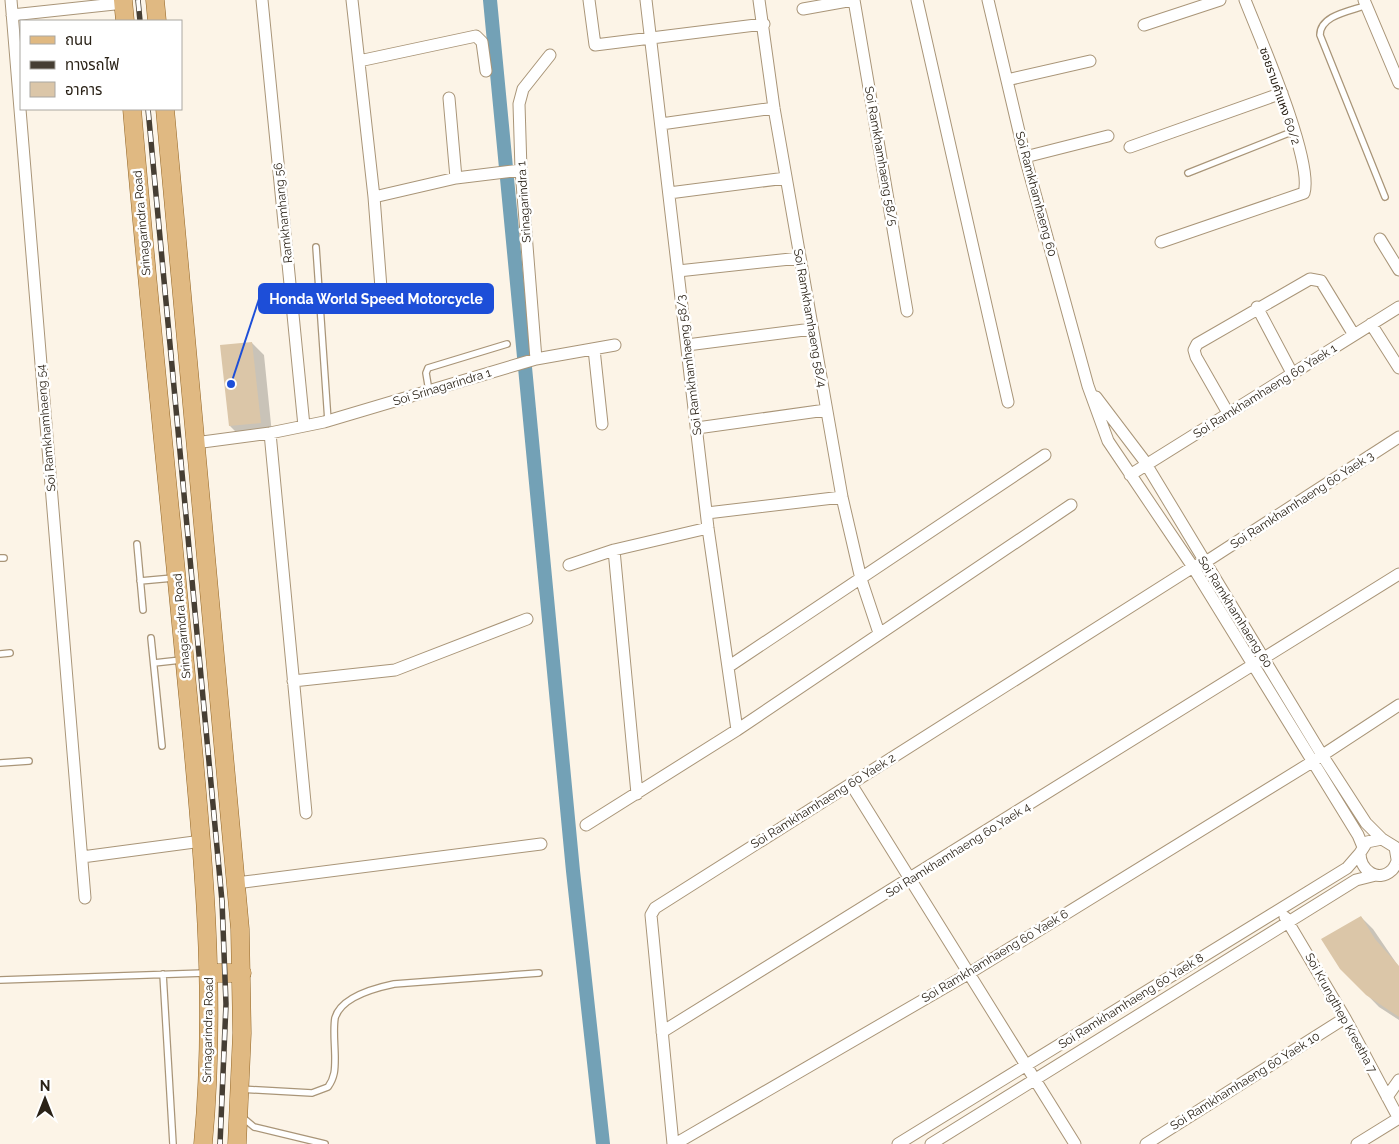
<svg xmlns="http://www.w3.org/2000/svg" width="1399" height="1144" font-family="Raleway,'Noto Sans Thai',sans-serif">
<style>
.shadow{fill:#0003}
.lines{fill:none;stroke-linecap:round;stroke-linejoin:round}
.canal{stroke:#73a1b6;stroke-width:14}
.building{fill:#dbc6a8}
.service-casing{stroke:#a99578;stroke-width:8}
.minor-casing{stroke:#a99578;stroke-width:13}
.primary-casing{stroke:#936627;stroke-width:19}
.service{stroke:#fff;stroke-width:5.5}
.minor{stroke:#fff;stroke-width:11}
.primary{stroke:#e0b982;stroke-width:18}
.rail-casing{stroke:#463e33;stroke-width:5.5}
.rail{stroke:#fff;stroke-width:4;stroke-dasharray:11;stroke-linecap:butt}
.labels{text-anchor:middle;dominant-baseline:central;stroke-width:5;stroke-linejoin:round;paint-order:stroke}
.street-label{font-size:12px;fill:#2a2217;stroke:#fff}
.leader{fill:none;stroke:#1d4ed8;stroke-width:2}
.callout-dot{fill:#1d4ed8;stroke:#fff;stroke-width:2}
.callout{fill:#1d4ed8;stroke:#1d4ed8;stroke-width:2}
.callout-label{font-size:14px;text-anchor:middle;font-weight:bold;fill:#fff}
</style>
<rect width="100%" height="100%" fill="#fcf4e7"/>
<path class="shadow" d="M252 343 264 355 272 434 242 438 230 426Z
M1361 917 1373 929 1399 967V1020L1379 1007 1341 968Z"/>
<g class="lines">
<path class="canal" d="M490 0 573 871 603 1144"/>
</g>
<path class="building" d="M252 342 261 423 229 426 220 345Z
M1361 916 1375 939 1399 966V1017L1366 995 1340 969 1321 939Z"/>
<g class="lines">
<g class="service-casing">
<path id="service" d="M1367 5C1351 11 1320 15 1320 35L1385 197
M1188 173 1294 131
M316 247 328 421
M429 391 426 373 428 368 507 344
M137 544 143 610
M0 558H4
M140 581 173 578
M151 638 162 746
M0 654 10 653
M154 663 181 660
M0 763 29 761
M163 974 173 1144
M0 980 205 973
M240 1089 312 1093 328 1087C335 1077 335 1069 335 1058 335 1045 333 1030 335 1018 341 997 375 988 394 984L539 973
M241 1116 254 1127 325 1144"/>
</g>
<g class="minor-casing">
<path id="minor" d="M11 0 85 898
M262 0 304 426
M352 0 374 197 382 301
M589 0 595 45 764 24
M646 0 708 528 737 730
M759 0 774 108 842 497 861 579 879 633
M854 0 907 311
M917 0 1008 402
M988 0 1025 157 1088 386 1108 441 1193 567 1358 835 1363 847
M1364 0 1399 83
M803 9 853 0
M12 15 124 3
M1144 25 1220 0
M359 61 476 36 482 42 486 71
M1007 80 1090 61
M449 98 456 178
M661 124 774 108
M1130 147 1282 93
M1025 157 1108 136
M669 193 786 178
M374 197 456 178 521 170
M1380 239 1399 270
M1161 242 1304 193C1314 161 1259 36 1245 0
M678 271 800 258
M1257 307 1292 373
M1371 324 1399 368
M687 345 812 329
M594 349 602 424
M536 359 521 170 519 104 523 89 550 55
M1096 397 1143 459 1322 755 1366 823 1382 839
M1228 413 1196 357 1194 350 1197 344 1310 279 1321 281 1354 335
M697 428 826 410
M270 433 306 813
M195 443 270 433 324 422 536 359 615 345
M1130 475 1399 307
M707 513 842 497
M614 550 637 794
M569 565 614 550 708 528
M728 667 1045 455
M293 681 395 670 527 619
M851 784 1075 1144
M586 825 737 730 1071 505
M82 857 202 841
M1397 859 1395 847 1382 839 1367 842 1360 853C1360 869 1377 884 1392 870 1396 866 1397 861 1399 856
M236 883 541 844
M1285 917 1345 1018 1399 1119
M662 1032 1399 574
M1387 1097 1399 1080
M673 1144 651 915 655 908 1193 567 1204 563 1399 437
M675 1144 968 974 1312 762 1399 705
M898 1144 1347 868 1360 853
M931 1144 1356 880 1376 875
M1146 1144 1345 1018
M1357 1144 1399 1118"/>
</g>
<g class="primary-casing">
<path id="primary" d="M123 0 125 21
M155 0 157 21
M132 109C148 298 168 486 186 675 201 831 218 987 203 1144
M165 109 240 929 242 1033 237 1144
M209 973H242"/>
</g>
<use href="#service" class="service"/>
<use href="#minor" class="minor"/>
<use href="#primary" class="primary"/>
<g class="rail-casing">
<path id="rail" d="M138 0 140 21
M148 109 222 901 226 1004 220 1144"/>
</g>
<use href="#rail" class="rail"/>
</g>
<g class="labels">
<g class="street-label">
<text transform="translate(1280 96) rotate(71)">ซอยรามคำแหง 60/2</text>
<text transform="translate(881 156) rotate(80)">Soi Ramkhamhaeng 58/5</text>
<text transform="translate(1036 194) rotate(75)">Soi Ramkhamhaeng 60</text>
<text transform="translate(524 202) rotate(-94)">Srinagarindra 1</text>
<text transform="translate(283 213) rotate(-96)">Ramkhamhang 56</text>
<text transform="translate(142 223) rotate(-95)">Srinagarindra Road</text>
<text transform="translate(810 318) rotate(80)">Soi Ramkhamhaeng 58/4</text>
<text transform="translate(689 365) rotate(-97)">Soi Ramkhamhaeng 58/3</text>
<text transform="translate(442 387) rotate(-17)">Soi Srinagarindra 1</text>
<text transform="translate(1265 391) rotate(-32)">Soi Ramkhamhaeng 60 Yaek 1</text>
<text transform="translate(46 428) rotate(-95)">Soi Ramkhamhaeng 54</text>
<text transform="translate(1302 500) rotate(-33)">Soi Ramkhamhaeng 60 Yaek 3</text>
<text transform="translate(1235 612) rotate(58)">Soi Ramkhamhaeng 60</text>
<text transform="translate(182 626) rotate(-95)">Srinagarindra Road</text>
<text transform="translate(823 801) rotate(-32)">Soi Ramkhamhaeng 60 Yaek 2</text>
<text transform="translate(958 850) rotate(-32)">Soi Ramkhamhaeng 60 Yaek 4</text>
<text transform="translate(995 956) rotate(-31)">Soi Ramkhamhaeng 60 Yaek 6</text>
<text transform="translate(1131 1001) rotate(-32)">Soi Ramkhamhaeng 60 Yaek 8</text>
<text transform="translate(1341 1013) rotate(61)">Soi Krungthep Kreetha 7</text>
<text transform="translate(208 1030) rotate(-89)">Srinagarindra Road</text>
<text transform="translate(1245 1081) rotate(-32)">Soi Ramkhamhaeng 60 Yaek 10</text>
</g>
</g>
<path class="leader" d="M231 384L259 299"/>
<circle class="callout-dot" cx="231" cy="384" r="5"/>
<rect class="callout" x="259" y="284" width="234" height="29" rx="5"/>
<g class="callout-label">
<text x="376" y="304">Honda World Speed Motorcycle</text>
</g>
<rect x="20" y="20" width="162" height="90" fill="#ffffff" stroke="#aaa7a2"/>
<rect x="30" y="36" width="25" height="8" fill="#e0b982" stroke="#aaa7a2"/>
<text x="65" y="45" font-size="15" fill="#2a2217">ถนน</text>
<rect x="30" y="61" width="25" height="8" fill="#463e33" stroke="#aaa7a2"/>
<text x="65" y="70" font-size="15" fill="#2a2217">ทางรถไฟ</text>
<rect x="30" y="82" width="25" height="15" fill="#dbc6a8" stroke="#aaa7a2"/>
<text x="65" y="95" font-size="15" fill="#2a2217">อาคาร</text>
<g transform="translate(45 1099)" stroke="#ffffff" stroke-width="4" paint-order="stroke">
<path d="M0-4L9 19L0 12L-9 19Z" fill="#2a2217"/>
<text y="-8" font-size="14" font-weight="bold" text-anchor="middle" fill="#2a2217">N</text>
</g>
</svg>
